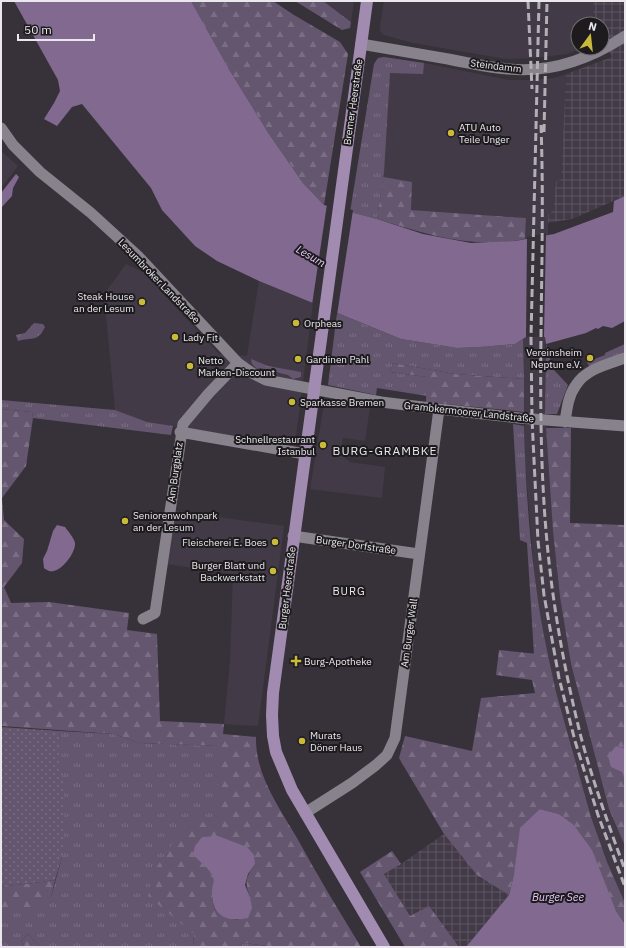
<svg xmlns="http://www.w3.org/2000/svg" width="626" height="948" font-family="'IBM Plex Sans',sans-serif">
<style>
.built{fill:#423b47}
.industrial{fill:url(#industrial-grid)}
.grass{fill:url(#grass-tufts)}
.forest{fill:url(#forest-firs);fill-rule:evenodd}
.garden{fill:url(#garden-dots)}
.water{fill:#816990}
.pier{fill:#37323a}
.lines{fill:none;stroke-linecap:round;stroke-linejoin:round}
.minor{stroke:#87828b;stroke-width:11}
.major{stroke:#a28bb1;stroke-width:12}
.rail{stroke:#b3afb5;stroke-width:3;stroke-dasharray:8 4;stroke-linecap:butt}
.poi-dot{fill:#caba3a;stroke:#1d1b1e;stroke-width:1.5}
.labels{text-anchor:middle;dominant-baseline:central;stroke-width:4;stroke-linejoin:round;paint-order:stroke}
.street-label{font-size:10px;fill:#ebe8ed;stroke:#1d1b1e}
.poi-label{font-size:10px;fill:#ebe8ed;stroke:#1d1b1e;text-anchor:start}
.water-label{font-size:11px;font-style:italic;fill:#e6c7fa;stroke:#1d1b1e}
.neighbourhood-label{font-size:11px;letter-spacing:1px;fill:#ebe8ed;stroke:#1d1b1e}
.quarter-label{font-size:12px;letter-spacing:1px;fill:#ebe8ed;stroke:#1d1b1e}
</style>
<defs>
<pattern id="industrial-grid" width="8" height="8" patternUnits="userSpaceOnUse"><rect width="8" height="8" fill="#423b47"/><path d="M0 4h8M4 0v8" fill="none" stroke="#5d5762"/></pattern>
<pattern id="grass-tufts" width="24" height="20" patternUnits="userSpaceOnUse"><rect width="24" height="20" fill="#65566f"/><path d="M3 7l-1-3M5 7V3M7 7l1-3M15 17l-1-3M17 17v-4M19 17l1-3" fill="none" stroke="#7b6e84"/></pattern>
<pattern id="forest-firs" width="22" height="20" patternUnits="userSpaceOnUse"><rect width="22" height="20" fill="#65566f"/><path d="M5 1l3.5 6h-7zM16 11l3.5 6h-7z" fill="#7b6e84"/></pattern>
<pattern id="garden-dots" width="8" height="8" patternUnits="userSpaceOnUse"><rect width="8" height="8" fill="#65566f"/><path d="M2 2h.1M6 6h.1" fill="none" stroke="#7b6e84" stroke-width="1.8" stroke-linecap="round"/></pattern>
</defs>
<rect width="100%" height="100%" fill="#37323a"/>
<path class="built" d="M323 1H354L351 22Z
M384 1H593L594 24H578V48H582L567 54 534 58 506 59 413 43 384 35 380 31V27Z
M384 57 424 63 509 80H528L554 78 566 74 561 180 556 181 553 211 548 214V235L525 239 526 218 410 210 358 172 374 64 378 58Z
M1 151 18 166 1 188Z
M126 264 143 272 219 354 247 356 259 281 313 303 294 452 182 431 173 426 147 422 115 410 104 294Z
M526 337H545V414L553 531 560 597 571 664 609 809 625 846V903L607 862 591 817 556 692 545 640 535 582 525 460 523 339Z
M328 402 370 407 365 441 343 438 340 456 344 457 350 462 385 467 382 498 310 489 324 404Z
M175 511 284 526 258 726 224 724 230 661 233 574 167 564Z"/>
<path class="industrial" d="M593 1H625V196L572 219 548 223V214L553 211 556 181 561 180 566 74 612 57 602 40V24H594Z
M444 834 477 874 509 895 466 947H459L429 907 410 916 384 874 401 864Z"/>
<path class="grass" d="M384 57 424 63 423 74 390 73 384 172 377 219 350 212 374 64 378 58Z
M337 313 401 339 457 348 480 347 515 344 523 339 524 379 455 374 393 363 390 372 427 377V396L377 388 376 395 328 385Z
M34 323 43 324 45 327C38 342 32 337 18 341L16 335 25 333Z
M546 344 553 369 568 385 557 414H545Z
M625 344V354L590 368 587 362 605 355V353Z
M251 359 268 366 301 372V377L293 379 288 375 260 368 257 369 252 364Z
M1 400 115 410 147 422 173 426 171 435 33 418 32 412 1 409Z
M513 424 524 426C526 502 532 580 548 655L534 654 527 543 520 540Z
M59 731 114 734 140 743 219 746 218 821 194 934 193 947H40L28 934 21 941 25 947H1V912H9L51 897 62 857Z
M244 943 275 947H237Z"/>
<path class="forest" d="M191 1H273L294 15 340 42 348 54 324 205 303 183 269 134 230 71Z
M295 1H323L351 22 350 28 342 30Z
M383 177 412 182 411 210 526 218 525 239C475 250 425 234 377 219Z
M393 363 455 374 524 379V412L426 402 427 377 390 372Z
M1 409 32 412 33 418 26 466 2 498 4 520 24 539 22 563 4 587 11 603 49 602 129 613 127 630 157 634 160 721 224 724 223 734 256 737C255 775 279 807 297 838 317 875 339 911 361 947H275L244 943 237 947H193L194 934 148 896 156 868 186 824 218 821V746L140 743 114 734 2 726 1 683ZM255 864C246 877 244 882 250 897L238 920C218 917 212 912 212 891 212 887 215 882 214 878 213 876 210 872 209 870Z
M546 428H571L570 523 625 525V748L616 746 625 780V846L609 809 571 664 560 597 553 531Z
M499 650 548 655 556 692 591 817 607 862 625 903V924L616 911 573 824 559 814 540 809 514 874 509 895 477 875 444 834 399 758 405 736 472 751 481 698 535 693 532 680 496 675Z
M392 851 401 864 384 874 410 916 429 906 459 947H405L360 872Z
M55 880 51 897 30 909 9 912H1V887Z
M28 934 40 947H25L21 941Z"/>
<path class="garden" d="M1 727 59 731 61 765 65 805 62 857 55 880 1 887Z"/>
<path class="water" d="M14 1H191L230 71 269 134 303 183 324 205 377 219 423 234 471 243 515 241 554 234 613 212 614 201 625 196V321L612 328 603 326 598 329 596 328 586 333 546 344 545 337H526L515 344 480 347 457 348 401 339 259 281 217 261 195 246 162 210 151 188 82 104 72 107 57 126 44 119 54 103 60 91 58 80Z
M16 174 19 177 13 188 12 196 1 208V193Z
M57 525 65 527C68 531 74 538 75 543 76 553 60 574 49 571 47 570 45 569 44 568L43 559 47 551 53 531Z
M616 746 625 748V780L622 772 611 767 608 756Z
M540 809 559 814 573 824 592 850 616 911 625 924V947H466L509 895 514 874 520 828Z
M218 836 247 847 254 855 255 864 248 874 245 885 250 897 252 908 248 918C225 923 211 915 212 890 212 886 215 881 213 878 210 868 199 862 193 854L195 846 202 837Z"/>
<path class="pier" d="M327 204 353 210 337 315 312 305Z
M546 233 544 337H526L527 237Z"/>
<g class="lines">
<path class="minor" d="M361 44C390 49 419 54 448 59 467 63 487 67 508 69 550 73 590 59 625 36
M1 128 13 145 40 172 91 213 138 256 238 363 252 373 266 380 381 402 439 409 519 418 625 426
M565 422C567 409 568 396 576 385 586 369 608 364 625 358
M180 432 305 454
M293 536 419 554
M143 619 155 613 183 424 209 393 238 363
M305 813 352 783 376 765 387 755 395 738 439 409"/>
<path class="major" d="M367 1 273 693 272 715 273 736 276 752 292 790 384 947"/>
<path class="rail" d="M528 1 532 89
M539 1 531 337 532 419 538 541 544 595 559 678 575 741 598 815 625 887
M541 125C546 264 534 403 547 542 553 608 565 673 581 737 593 782 609 826 625 870
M544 132 547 1"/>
</g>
<g class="poi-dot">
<circle cx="451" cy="133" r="4"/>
<circle cx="142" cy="302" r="4"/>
<circle cx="296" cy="323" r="4"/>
<circle cx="175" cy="337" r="4"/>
<circle cx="590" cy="358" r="4"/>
<circle cx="298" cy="359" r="4"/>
<circle cx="190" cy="366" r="4"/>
<circle cx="292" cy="402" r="4"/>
<circle cx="323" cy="445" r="4"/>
<circle cx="125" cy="521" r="4"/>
<circle cx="275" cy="542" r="4"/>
<circle cx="273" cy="571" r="4"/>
<path d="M294 655h4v4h4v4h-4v4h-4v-4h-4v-4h4z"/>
<circle cx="302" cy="741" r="4"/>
</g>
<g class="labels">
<g class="street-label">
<text transform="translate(496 66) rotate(7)">Steindamm</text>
<text transform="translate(353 102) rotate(-82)">Bremer Heerstraße</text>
<text transform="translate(159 281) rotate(46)">Lesumbroker Landstraße</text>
<text transform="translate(469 412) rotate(6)">Grambkermoorer Landstraße</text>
<text transform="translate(175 472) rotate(-82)">Am Burgplatz</text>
<text transform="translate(356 545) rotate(8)">Burger Dorfstraße</text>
<text transform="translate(287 588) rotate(-83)">Burger Heerstraße</text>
<text transform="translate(409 633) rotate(-82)">Am Burger Wall</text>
</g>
<g class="poi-label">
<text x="459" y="127">ATU Auto<tspan x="459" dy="12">Teile Unger</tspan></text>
<text x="134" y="296" text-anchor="end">Steak House<tspan x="134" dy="12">an der Lesum</tspan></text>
<text x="304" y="323">Orpheas</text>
<text x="183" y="337">Lady Fit</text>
<text x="582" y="352" text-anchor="end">Vereinsheim<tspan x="582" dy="12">Neptun e.V.</tspan></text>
<text x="306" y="359">Gardinen Pahl</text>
<text x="198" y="360">Netto<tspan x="198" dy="12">Marken-Discount</tspan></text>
<text x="300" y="402">Sparkasse Bremen</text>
<text x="315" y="439" text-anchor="end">Schnellrestaurant<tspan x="315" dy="12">Istanbul</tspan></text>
<text x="133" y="515">Seniorenwohnpark<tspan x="133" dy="12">an der Lesum</tspan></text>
<text x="267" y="542" text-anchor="end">Fleischerei E. Boes</text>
<text x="265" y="565" text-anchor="end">Burger Blatt und<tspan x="265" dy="12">Backwerkstatt</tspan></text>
<text x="304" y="661">Burg-Apotheke</text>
<text x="310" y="735">Murats<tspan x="310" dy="12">Döner Haus</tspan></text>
</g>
<g class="water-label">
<text transform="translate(311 256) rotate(30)">Lesum</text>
<text x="558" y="897">Burger See</text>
</g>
<g class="neighbourhood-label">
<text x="349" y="591">BURG</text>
</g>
<g class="quarter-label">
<text x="385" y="450">BURG-GRAMBKE</text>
</g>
</g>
<rect width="626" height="948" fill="none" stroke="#ebe8ed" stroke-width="4"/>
<g transform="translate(590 36) rotate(15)"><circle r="19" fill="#1d1b1e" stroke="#6f6d71"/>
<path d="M0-3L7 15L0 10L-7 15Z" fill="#caba3a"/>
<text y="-6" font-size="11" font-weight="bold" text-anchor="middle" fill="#ebe8ed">N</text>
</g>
<path d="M18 34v6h76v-6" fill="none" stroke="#ebe8ed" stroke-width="2"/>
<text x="24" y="34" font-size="12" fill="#ebe8ed" stroke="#1d1b1e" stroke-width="3" paint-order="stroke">50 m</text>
</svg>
